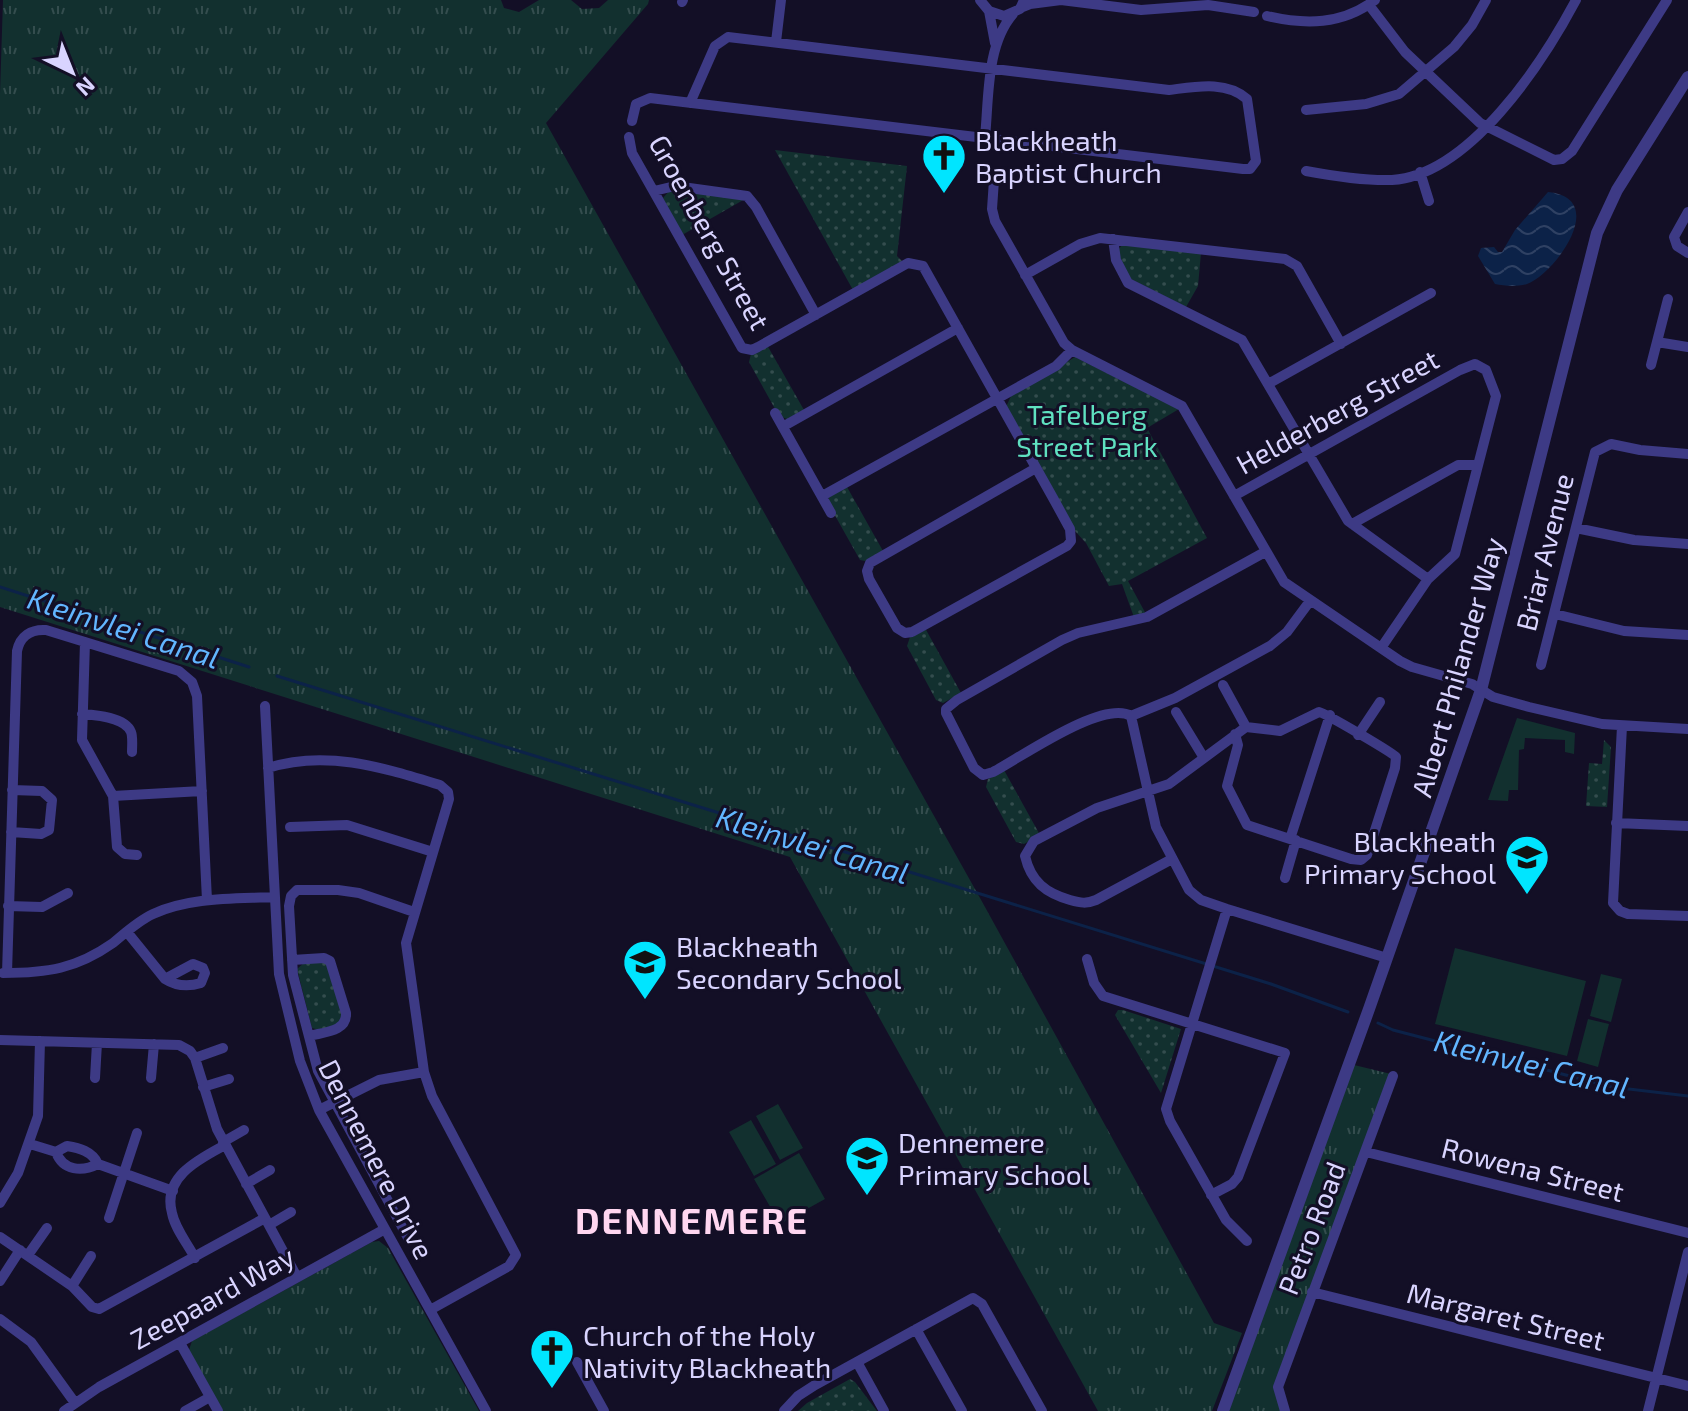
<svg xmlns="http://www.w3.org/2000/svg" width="1688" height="1411" font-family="'Exo 2',sans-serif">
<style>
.grass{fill:url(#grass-tufts)}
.park{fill:url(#park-dots)}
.garden{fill:#12302f}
.water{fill:url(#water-waves)}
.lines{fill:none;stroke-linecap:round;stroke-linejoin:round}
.stream{stroke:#0c2248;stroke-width:3}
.minor{stroke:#3d3a85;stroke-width:10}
.tertiary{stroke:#3d3a85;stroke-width:12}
.labels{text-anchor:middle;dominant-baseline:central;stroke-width:6;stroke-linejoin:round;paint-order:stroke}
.poi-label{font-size:28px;fill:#d9d4ff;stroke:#130f26;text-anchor:start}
.street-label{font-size:28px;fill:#d9d4ff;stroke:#130f26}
.park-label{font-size:28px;fill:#5fe0c0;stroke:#130f26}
.water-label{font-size:30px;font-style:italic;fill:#62b6ff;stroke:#130f26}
.district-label{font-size:36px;font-weight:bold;letter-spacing:2px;fill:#ffd6f0;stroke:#130f26}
</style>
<defs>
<pattern id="grass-tufts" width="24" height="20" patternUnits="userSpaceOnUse" patternTransform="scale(2)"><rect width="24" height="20" fill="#12302f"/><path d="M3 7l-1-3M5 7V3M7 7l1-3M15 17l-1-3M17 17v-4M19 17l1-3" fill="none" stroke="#344d4e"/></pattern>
<pattern id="park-dots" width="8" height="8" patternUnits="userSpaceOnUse" patternTransform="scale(2)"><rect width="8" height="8" fill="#12302f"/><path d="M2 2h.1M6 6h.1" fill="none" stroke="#344d4e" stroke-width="1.8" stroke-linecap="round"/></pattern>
<pattern id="water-waves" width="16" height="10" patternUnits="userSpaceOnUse" patternTransform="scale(2)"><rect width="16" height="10" fill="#0c2248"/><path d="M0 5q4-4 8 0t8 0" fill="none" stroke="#2f4163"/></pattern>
</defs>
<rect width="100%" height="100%" fill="#130f26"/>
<path class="grass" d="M3 0H501L504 8 519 12 539 0H571L582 9 599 8 608 0H649L648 4 546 123 980 898 1214 1323 1242 1333 1212 1411H1098L790 857 0 607V94Z
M1354 1065 1391 1074 1276 1381 1282 1411H1227Z
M379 1241 388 1248 479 1411H222L189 1350 192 1341 372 1242Z"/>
<path class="park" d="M775 150 907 166 897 256 903 262 853 290Z
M670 190 745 199 682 235 663 198Z
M1123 244 1201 253 1198 286 1186 307 1129 278 1117 251Z
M767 345 804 410 787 419 779 416 749 362 751 354Z
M1075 357 1179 409 1147 428 1207 538 1128 581 1147 616 1135 620 1122 584 1109 586 1086 543 1075 531 1006 407 1011 396Z
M847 487 883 551 865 561 860 560 828 503 829 497Z
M925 628 961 693 943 703 936 700 907 646 910 637Z
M1604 740 1611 747 1607 807 1586 806 1589 763 1602 764Z
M1004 770 1040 835 1024 844 1016 842 986 787 988 779Z
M305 962 328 963 343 1013 339 1024 319 1030 312 1028 297 969Z
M1118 1010H1123L1181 1029 1161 1093 1115 1015Z
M850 1379 855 1382 877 1411H798L807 1403Z"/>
<path class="garden" d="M1517 718 1575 733 1574 754 1565 752V740L1525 738 1524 749 1519 750 1518 790H1509L1508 801 1488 800Z
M1455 948 1586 981 1567 1056 1435 1024Z
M1601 974 1622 979 1611 1022 1590 1016Z
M1588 1019 1609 1024 1598 1067 1577 1061Z
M778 1104 803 1148 780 1160 756 1116Z
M751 1120 776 1164 754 1176 729 1132Z
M799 1153 825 1199 780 1224 754 1179Z"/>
<path class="water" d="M1548 192C1610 198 1555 274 1527 284 1516 287 1505 286 1495 284L1478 256 1481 248 1494 247 1498 252H1502L1515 230Z"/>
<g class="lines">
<path class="stream" d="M0 587 249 667
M277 676 1271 984 1348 1012
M1378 1023 1393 1030 1612 1087 1688 1096"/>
<path class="minor" d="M980 0 989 11 1004 16 1020 9 1024 0
M1061 0 1141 10 1208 5 1254 12
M682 2 683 0
M1369 5 1405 52 1480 123 1554 160 1562 159 1572 151 1667 0
M1020 8 1030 4 1061 0
M989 11 995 43
M1267 16C1305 25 1342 25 1375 0
M776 42 781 0
M1306 110 1366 104 1399 94 1454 47 1472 25 1486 0
M632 121 636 104 650 98 1243 169H1250L1256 161 1247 99C1226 80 1194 87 1169 90L728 37 715 46 690 103
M629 137 632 153 742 348 752 350 758 347 908 263 923 266 1053 498 1070 529 1071 541 1067 546 912 632 905 633 897 628 869 579 867 571 870 563 1036 468
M985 137C989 98 986 45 1013 14
M1306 171C1333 176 1364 181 1392 180 1470 175 1543 62 1576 0
M1420 172 1429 201
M994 180 992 209 995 221 1064 343 1072 350 1182 406 1284 582 1400 661 1412 667 1472 684 1493 697 1529 707 1602 724 1688 729
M654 191 675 186 747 196 756 207 816 315
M1688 212 1674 237 1677 246 1688 253
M1113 239 1116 260 1128 283 1242 340 1348 521 1428 579
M1025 275 1080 244 1100 238 1285 259 1297 266 1341 344
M1657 342 1688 347
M1651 365 1668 299
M1268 384 1431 293
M775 413 831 513
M784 426 958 328
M822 496 1056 366 1072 350
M1234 496 1460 370 1475 364 1486 370 1496 396 1455 554 1428 579 1381 648
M1352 524 1458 465H1478
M1576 528 1634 540 1688 544
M1555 614 1624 631 1688 635
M85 642 82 740 113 796 117 847 125 854 137 855
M1541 665 1595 452 1611 444 1640 450 1688 454
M1223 685 1246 727
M265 706 279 974 300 1061 319 1110 486 1411
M1176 712 1204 758
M82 714C95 715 125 717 131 732 133 737 132 746 132 752
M1131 716C1103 699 1020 758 993 772L983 775 974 768 946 713V709L957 700 1062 640 1078 633 1147 617 1265 552
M1131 716 1156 827 1189 890 1201 900 1227 909 1387 958
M1131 716 1175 698 1270 646 1287 632 1310 601
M1622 726 1613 903 1620 911 1628 914 1688 916
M1358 735 1380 702
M268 768C326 749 384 768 440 785L448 792 449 799 406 943 424 1072 432 1096 516 1255 509 1266 430 1310
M113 796 202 791
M1616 823 1688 826
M290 827 347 825 433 852
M11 832 41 834 49 830 52 800 42 791 12 790
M1290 839 1330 715
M1172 859 1096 900C1086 904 1081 903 1070 900 1046 893 1031 882 1025 856L1034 841 1097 808 1169 784 1246 727 1280 731 1319 712C1327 714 1393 753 1396 757L1395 768 1367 855 1361 860 1351 859 1247 825 1227 786 1238 745 1235 734
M1285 878 1296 840
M8 906 42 907 68 893
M1227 909 1166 1109 1170 1121 1226 1220 1247 1241
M127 932 165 979C176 986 188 987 201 983L205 973 203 968 193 964 165 979
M1087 959 1094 983 1103 996 1285 1053 1238 1177 1232 1184 1211 1195
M292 960 324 958 330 961 346 1013C347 1032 324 1032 309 1036
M3 973C47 973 76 969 113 943 125 933 138 921 153 914 190 897 234 899 274 897
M7 973 17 651C20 636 31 629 46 630L179 671 192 682 197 696 207 900
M0 1040 179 1045 190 1051 195 1058 217 1129 297 1277
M195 1058 223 1048
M95 1078 97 1043
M151 1078 154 1044
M203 1087 229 1079
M319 1110 379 1080 424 1072
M223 1142 244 1130
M30 1144 56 1152 67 1146C79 1148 92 1151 98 1164L173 1191
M56 1152C63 1171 82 1172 98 1164
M1366 1152 1688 1233
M246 1184 270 1170
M0 1203 18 1173 38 1116 40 1041
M109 1218 137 1133
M269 1225 291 1212
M0 1237 72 1286 92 1307 99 1309 265 1218
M408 1238 318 1071 293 975 289 906 291 896 297 890H338L359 893 414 912
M28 1255 47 1228
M195 1258C188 1244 175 1229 172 1213 162 1177 199 1159 225 1145
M0 1281 20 1250
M72 1286 91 1256
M1312 1292 1688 1386
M0 1319 31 1342 75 1403
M916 1329 962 1411
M180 1343 218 1411
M577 1362 604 1411
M857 1362 884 1411
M64 1411 99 1387 385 1229
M185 1411 210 1397
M784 1411 798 1396 815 1385 973 1298 982 1304 1042 1411
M1285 1411 1278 1387 1393 1076
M1648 1411 1688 1252"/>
<path class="tertiary" d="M1223 1411 1369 1009 1481 690 1597 233 1617 190 1688 77"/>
</g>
<defs>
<g id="church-pin" transform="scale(2.3)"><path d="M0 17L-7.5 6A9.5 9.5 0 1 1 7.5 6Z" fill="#00e5ff" stroke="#130f26"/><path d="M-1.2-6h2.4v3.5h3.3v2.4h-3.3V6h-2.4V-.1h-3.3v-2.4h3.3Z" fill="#111"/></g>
<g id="school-pin" transform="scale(2.3)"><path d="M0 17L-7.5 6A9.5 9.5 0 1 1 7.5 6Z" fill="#00e5ff" stroke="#130f26"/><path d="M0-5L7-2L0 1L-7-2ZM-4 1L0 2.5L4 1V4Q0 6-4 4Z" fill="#111"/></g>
</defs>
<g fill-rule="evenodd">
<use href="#church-pin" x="944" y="156"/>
<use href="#school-pin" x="1527" y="857"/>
<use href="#school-pin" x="645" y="962"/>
<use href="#school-pin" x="867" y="1158"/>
<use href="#church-pin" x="552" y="1351"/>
</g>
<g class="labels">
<g class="poi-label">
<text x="975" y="140">Blackheath<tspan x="975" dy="32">Baptist Church</tspan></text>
<text x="1496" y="841" text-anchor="end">Blackheath<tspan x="1496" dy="32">Primary School</tspan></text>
<text x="676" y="946">Blackheath<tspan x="676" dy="32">Secondary School</tspan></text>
<text x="898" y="1142">Dennemere<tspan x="898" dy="32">Primary School</tspan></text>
<text x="583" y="1335">Church of the Holy<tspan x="583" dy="32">Nativity Blackheath</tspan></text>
</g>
<g class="street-label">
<text transform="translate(710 232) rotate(61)">Groenberg Street</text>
<text transform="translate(1337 411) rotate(-29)">Helderberg Street</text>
<text transform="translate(1544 552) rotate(-76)">Briar Avenue</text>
<text transform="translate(1457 667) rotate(-74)">Albert Philander Way</text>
<text transform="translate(377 1159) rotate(63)">Dennemere Drive</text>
<text transform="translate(1533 1169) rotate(14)">Rowena Street</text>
<text transform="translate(1311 1228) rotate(-69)">Petro Road</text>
<text transform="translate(212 1297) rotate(-29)">Zeepaard Way</text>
<text transform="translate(1506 1316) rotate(14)">Margaret Street</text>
</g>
<g class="park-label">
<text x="1087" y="414">Tafelberg<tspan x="1087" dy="32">Street Park</tspan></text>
</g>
<g class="water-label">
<text transform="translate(124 627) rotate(18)">Kleinvlei Canal</text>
<text transform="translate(813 844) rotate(17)">Kleinvlei Canal</text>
<text transform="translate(1532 1063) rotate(14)">Kleinvlei Canal</text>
</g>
<g class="district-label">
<text x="692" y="1219">DENNEMERE</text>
</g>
</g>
<g transform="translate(72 72) rotate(137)" stroke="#130f26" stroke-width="6" paint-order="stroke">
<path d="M0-6L14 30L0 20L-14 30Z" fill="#d9d4ff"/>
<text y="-12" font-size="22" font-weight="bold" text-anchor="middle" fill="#d9d4ff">N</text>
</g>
</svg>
